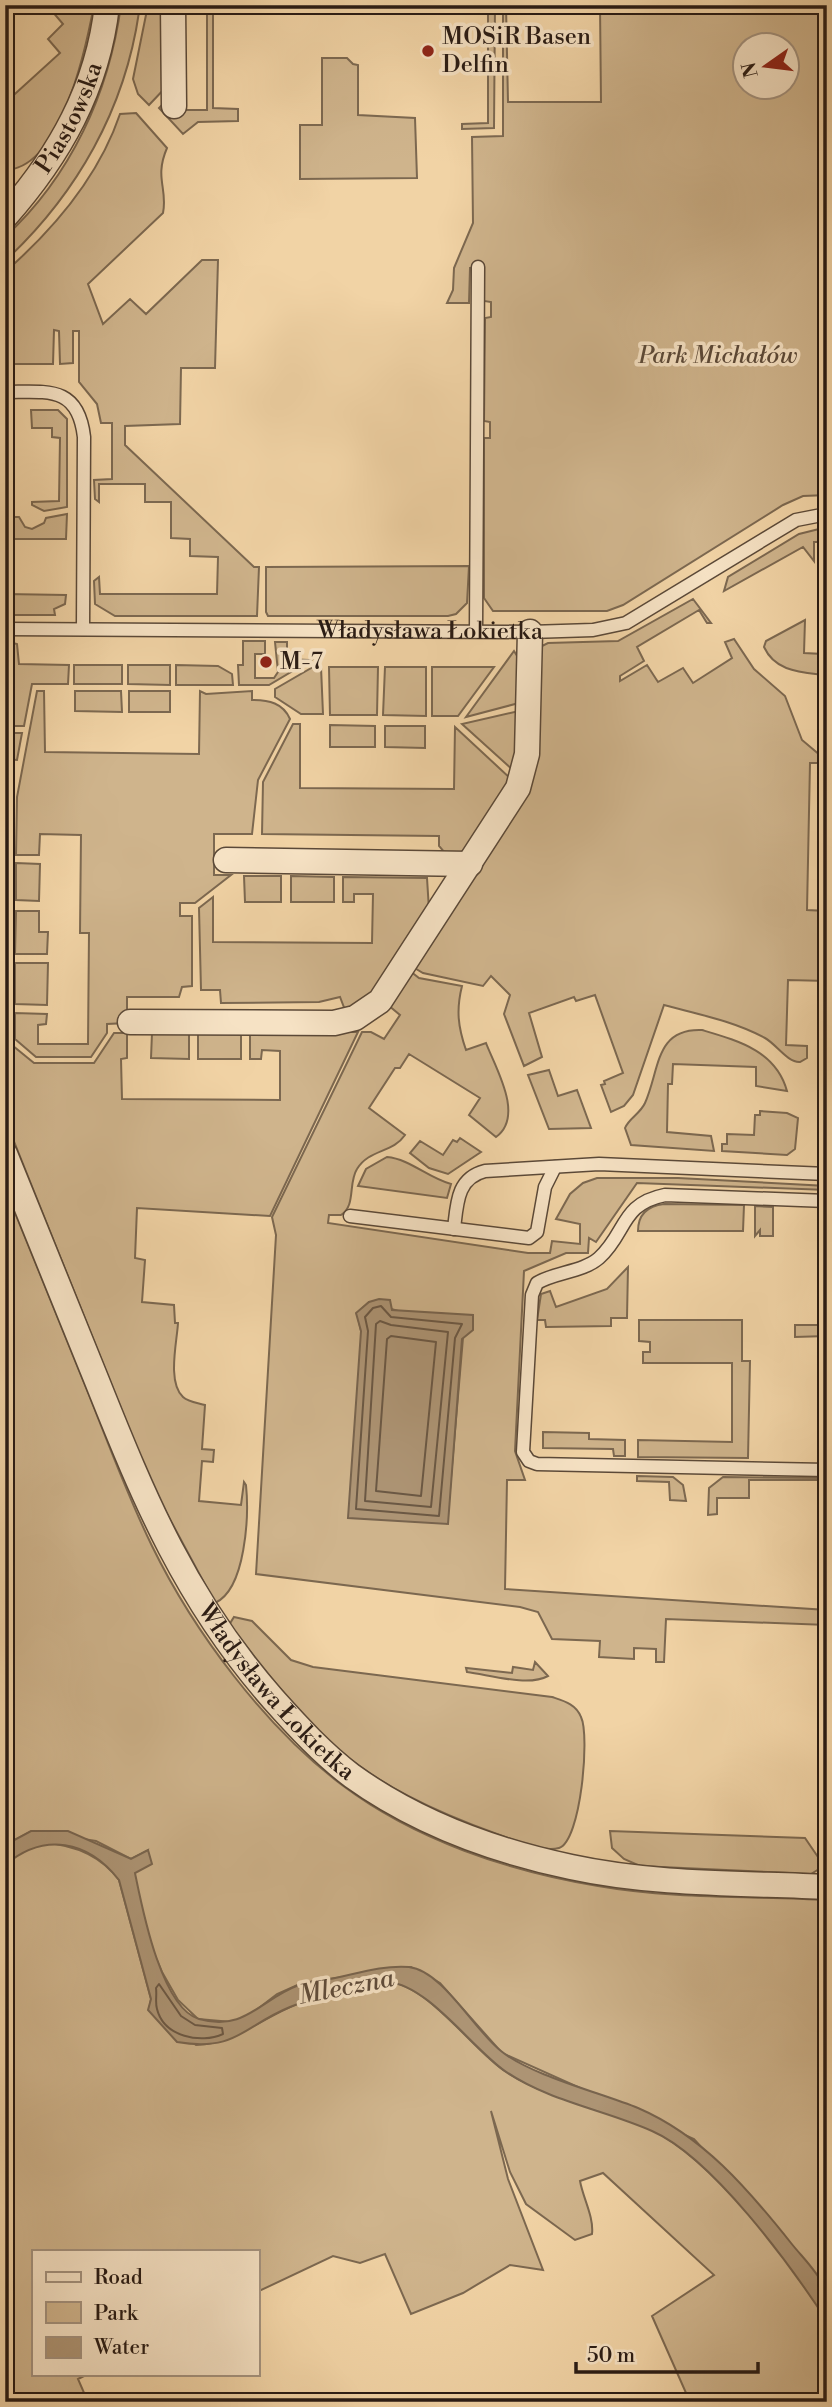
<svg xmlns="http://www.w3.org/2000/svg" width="832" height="2407" font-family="'Libre Bodoni',serif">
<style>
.green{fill:#cfb48c;stroke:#7c6850;stroke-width:2;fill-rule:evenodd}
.water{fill:#ad9474;stroke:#78644e;stroke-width:2}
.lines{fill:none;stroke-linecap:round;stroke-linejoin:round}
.shore{stroke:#6b5844;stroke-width:2}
.service-casing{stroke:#5b4938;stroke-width:15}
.minor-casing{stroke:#5b4938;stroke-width:27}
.service{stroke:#f6e2c4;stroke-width:12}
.minor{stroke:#f6e2c4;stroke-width:24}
.poi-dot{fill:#8f2418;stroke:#f6e2c4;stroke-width:2.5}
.labels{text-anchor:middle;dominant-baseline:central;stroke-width:7;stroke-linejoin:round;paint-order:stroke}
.poi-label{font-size:24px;fill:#291b14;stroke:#f6e2c4;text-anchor:start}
.street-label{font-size:24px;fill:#291b14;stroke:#f6e2c4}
.park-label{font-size:24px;font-style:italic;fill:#5b4938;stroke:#f6e2c4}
.water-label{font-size:26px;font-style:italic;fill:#5e4b3a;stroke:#f6e2c4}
</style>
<rect width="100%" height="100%" fill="#f1d3a5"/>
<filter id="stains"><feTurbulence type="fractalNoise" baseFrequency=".00286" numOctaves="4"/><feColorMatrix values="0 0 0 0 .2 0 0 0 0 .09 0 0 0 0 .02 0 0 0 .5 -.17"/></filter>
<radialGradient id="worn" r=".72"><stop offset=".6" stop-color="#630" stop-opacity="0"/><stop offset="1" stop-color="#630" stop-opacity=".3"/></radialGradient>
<path class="green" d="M40 5H94C86 48 61 169 5 170V103L60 53 48 39 63 24 52 11Z
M121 5H139V12C125 109 77 194 5 261V237C71 176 109 93 121 5Z
M148 5H166L167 86 149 105 138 94 133 79Z
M207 5H213V108L238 109V121L198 122 183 134 159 108 163 104 174 110H207Z
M488 5H495L494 128 462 129V124L488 123Z
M503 5H506L508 102H601L600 5H827V495L803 496 783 505 623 605 607 611H493L484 598V438H490V422L484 421 485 318 491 317V302L484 301V268H470L469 303H447L453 290 454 268 473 223 472 137 503 136ZM744 46H786V88H744Z
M322 58H347L353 64 358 65V115L415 118 417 178 300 179V125H322Z
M136 113 167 148C154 178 168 189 163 213L88 284 103 324 130 299 146 314 202 260H218L215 368H181L180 424 125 426V445L254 567H259L257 616H115L95 604 94 581 99 577 100 594H217L218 557 190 556V539L171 538V502H145V484H99V502L95 499 94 480 112 479V423H101L97 404 79 382V331H73V363L60 364 59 331 54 330 53 364H5V272C54 229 99 176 120 114Z
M31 410H58L67 419V507L44 511 32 505V502L59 501 60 438 52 437V428H32Z
M67 514 66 539H5V517H19L25 527 32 529 44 523 46 518Z
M827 527V542H814V561L803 547 724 591 728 577 799 534Z
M469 566 467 603 456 614 448 616H268L266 612V567Z
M5 594 66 595 65 604 54 609 55 615H5Z
M693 599 711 623H707L699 610 637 647 644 661 620 676V681L647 665 658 682 683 668 693 683 732 658 725 642 734 639 754 669 785 696 802 740 821 756V763H810L807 910 827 911V981L788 980 786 1045 807 1046V1058L800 1062C788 1063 776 1044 765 1038 734 1021 697 1014 664 1005L633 1095 624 1106 611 1112 601 1085 605 1084 604 1081 623 1073 595 995 576 1001 574 997 529 1013 542 1057 524 1066 504 1014 510 995 491 976 483 986 423 973 413 967 520 805 542 646 548 643 618 641Z
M805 620 804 653 823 654V675C799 672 775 671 764 647L766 641Z
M5 641 17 644 19 664 69 665 68 684H32L24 726H5Z
M243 641H265V654H255V678H274L278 672 275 642H287V659L311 660 269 685H239L238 665H243Z
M514 651 519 659V703L466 717Z
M74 665H122V684H74Z
M128 665H170V685L128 684Z
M176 665 218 666 232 674 233 685H176Z
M313 667H321L323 714H301L275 697V689Z
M329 667H378L377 715H330Z
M385 667H426V716L383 715Z
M432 667H494L458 716H432Z
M37 691H44L45 752 199 754 200 691 206 694 252 691V700C269 700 283 703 290 719L258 780 252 834H214V875H231L195 903H180V916H192V986L182 987 179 997H127V1023L107 1024V1033L91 1057H36L15 1039V1013L47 1014 46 1024 38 1025V1044H88L89 933H80L81 835 40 834 39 855H16L17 797Z
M75 691H121L122 712 75 711Z
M129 691H170V712H129Z
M519 711 514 771 462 724Z
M293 724H300V788L454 789 455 727 511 779 472 844 461 853H445L439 846V836L262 834 263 782Z
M330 725 375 726V747H330Z
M385 726H425V748L385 747Z
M5 733H22L17 760 5 759Z
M16 863 40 864 39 901 16 900Z
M244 876H281V902H245Z
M291 876 334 877V902H291Z
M343 877 427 878 429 910 375 991 345 1010 340 997 319 1002 221 1003 220 990H201L199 908 213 897V942L372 943 373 894H354V902H343Z
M16 911H39V932H48L47 954H15Z
M15 963H48L47 1005 15 1004Z
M410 971 419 978 462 986C456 1010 458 1027 466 1050L486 1043C495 1067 525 1116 496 1137L469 1115 480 1098 409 1054 400 1068H395L369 1108 405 1135C393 1153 369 1149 357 1169 348 1183 356 1206 341 1215H329L328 1223 528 1253H550L552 1241 580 1244V1224L556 1219 570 1194 583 1183 597 1178H678L827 1186V1190L637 1183 596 1242 589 1238 588 1253H566L524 1271 515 1451 525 1480H507L505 1589 827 1610V1625L666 1619 664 1662H656V1649L634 1648V1659L599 1657 600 1641 552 1639 538 1612 520 1607 256 1574 276 1235 272 1217 362 1032H371L384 1039 400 1015 388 1005ZM369 1302 466 1332 463 1338 447 1524 361 1331 357 1313Z
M5 1010 7 1041 34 1063H94L114 1033H127V1058L121 1059 122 1099 280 1100V1051L262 1050 261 1059H250V1032H358L270 1216 137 1208 135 1258 145 1260 142 1302 174 1305 175 1323H178C177 1342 167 1382 183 1397 188 1402 199 1403 205 1405L202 1449 214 1450 213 1462 202 1461 199 1501 241 1505 244 1482 246 1485C249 1515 246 1589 215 1603L152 1486 5 1119Z
M702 1030C739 1041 776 1051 787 1091L756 1086V1067L673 1064 672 1084H668L667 1132 711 1136 714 1151 631 1145 625 1128C629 1118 640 1114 645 1103 660 1069 655 1028 702 1030Z
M189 1032V1059L151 1058 152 1033Z
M198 1032H241V1059H198Z
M549 1070 558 1096 577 1090 591 1128 549 1129 528 1075Z
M760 1111 787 1113 798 1118 795 1149 787 1155 722 1151V1144H727V1134L754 1135 755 1115H760Z
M460 1138 481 1152 448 1174 429 1168 410 1153 420 1141 443 1155 453 1140 457 1142Z
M387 1157C410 1159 428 1178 451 1184L447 1198 358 1186 366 1169Z
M5 1188C33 1257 61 1326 89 1395 109 1445 128 1497 152 1546 194 1632 265 1727 342 1785 415 1840 508 1871 598 1886 672 1899 751 1896 827 1900V2291L806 2262 694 2139 502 2053 440 1983 411 1967 302 1983 277 1994 246 2018 232 2022 198 2019 178 2000 162 1972 147 1937 134 1873 147 1851 131 1859 96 1841 32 1831 5 1845Z
M664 1204 744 1205 743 1231H638C638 1214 648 1206 664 1204Z
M755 1206 773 1207V1236H760V1230L755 1236Z
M628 1267 627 1318H611V1326L546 1327 545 1320H537L541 1294 550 1291 556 1307 607 1289Z
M639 1320H742V1361H750L748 1458 638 1457V1440L732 1442V1363H643V1352H650V1342L639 1341Z
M795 1325H827V1336L795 1337Z
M543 1432 589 1433V1439L625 1440V1456H614L613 1449 543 1448Z
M637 1476 673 1477 683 1485 686 1501 670 1500 669 1482 637 1481Z
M723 1477 827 1478V1480H749V1498H717V1514L708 1515 709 1488Z
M234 1617 252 1621 291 1660 313 1667 552 1697C564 1701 576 1704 581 1717 590 1735 581 1841 559 1848 542 1853 513 1839 497 1834 438 1813 376 1785 330 1742 292 1707 262 1665 229 1625Z
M535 1662 548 1676C528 1687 490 1675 467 1672L466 1668 512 1673 513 1667 533 1670Z
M610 1831 805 1838 818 1857 819 1869 811 1874 640 1866 624 1859 612 1848Z
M45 1843C75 1845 100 1855 119 1880L151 1999 149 2010 196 2045C233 2043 255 2023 288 2008 307 1999 364 1984 385 1982 424 1979 474 2052 506 2072 551 2101 606 2108 654 2131 708 2158 777 2245 810 2295 815 2303 825 2313 827 2322 832 2343 827 2379 827 2402H690L652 2316 714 2275 603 2173 580 2181C583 2198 594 2217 592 2234L575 2240 526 2204 510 2172 491 2111 508 2179 543 2270 510 2265 463 2293 411 2314 385 2254 360 2263 333 2256 257 2292V2251H33V2374H88L78 2379 88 2402H5V1865L25 1849Z"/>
<path class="water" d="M379 1299 390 1300 392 1310 473 1315V1330L462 1339 448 1524 348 1518 361 1331 356 1313 369 1302Z
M31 1831H68L131 1859 148 1850 152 1864 135 1873C142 1907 161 2008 199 2019 246 2032 260 1999 299 1985 309 1981 320 1981 330 1979 356 1974 381 1965 409 1967 443 1971 474 2030 501 2051 530 2075 601 2093 638 2108 703 2136 748 2189 791 2243 802 2257 819 2273 826 2290 829 2298 827 2312 827 2321 791 2266 712 2157 652 2131 605 2110 548 2101 505 2071 472 2048 428 1985 388 1982 378 1981 366 1987 357 1989 334 1995 312 1998 290 2007 243 2026 237 2052 177 2042L148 2010 151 1999 119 1880C88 1840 44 1832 5 1865V1845Z"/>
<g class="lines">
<path class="shore" d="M381 1306 391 1317 462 1324 455 1338 439 1516 356 1509 368 1331 365 1317 373 1308Z
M380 1321 391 1325 448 1332 431 1507 365 1501 376 1324Z
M391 1336 436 1342 421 1496 376 1491 387 1339Z
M159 1984 181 2016 195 2025 222 2028 223 2034C201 2044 164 2037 157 2009 155 2003 157 1995 156 1988Z"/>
<g class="service-casing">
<g id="service">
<path d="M5 392C47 392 78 385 84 437L83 629"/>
<path id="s1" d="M5 629 530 632 593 630 626 623 796 520 827 514"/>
<path d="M476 631 478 267"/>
<path d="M827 1201 665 1195C620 1204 627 1233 599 1258 583 1272 555 1272 537 1283L532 1295 523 1452 529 1461 537 1464 827 1470"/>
<path d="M350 1216 529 1238 537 1232 545 1187 555 1167"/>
<path d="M454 1229C457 1203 457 1178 485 1171L599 1164 827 1174"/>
</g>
</g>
<g class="minor-casing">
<g id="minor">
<path d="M173 5 174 106"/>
<path id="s2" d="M5 217C59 156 98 88 107 5"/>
<path d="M226 860 470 864"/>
<path d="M130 1022 334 1023 355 1018 380 1001 518 788 527 754 530 632"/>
<path id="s3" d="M5 1154C36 1229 66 1305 97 1381 145 1501 186 1600 273 1699 298 1727 323 1754 352 1776 416 1822 495 1851 571 1867 654 1885 742 1883 827 1887"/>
</g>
</g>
<use href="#service" class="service"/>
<use href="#minor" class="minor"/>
</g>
<g class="poi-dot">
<circle cx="428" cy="51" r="7"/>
<circle cx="266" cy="662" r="7"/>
</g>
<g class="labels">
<g class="poi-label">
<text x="442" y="37">MOSiR Basen<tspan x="442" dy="28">Delfin</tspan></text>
<text x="280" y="662">M-7</text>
</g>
<g class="street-label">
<text stroke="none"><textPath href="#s2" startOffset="119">Piastowska</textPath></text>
<text stroke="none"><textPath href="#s1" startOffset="425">Władysława Łokietka</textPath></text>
<text stroke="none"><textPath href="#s3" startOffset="607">Władysława Łokietka</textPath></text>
</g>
<g class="park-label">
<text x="718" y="356">Park Michałów</text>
</g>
<g class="water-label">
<text transform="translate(346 1987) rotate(-11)">Mleczna</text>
</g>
</g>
<rect width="832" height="2407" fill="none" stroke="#f1d3a5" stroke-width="28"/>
<rect x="7" y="7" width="818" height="2393" fill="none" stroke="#291b14" stroke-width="3.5"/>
<rect x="14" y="14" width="804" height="2379" fill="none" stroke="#291b14" stroke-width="2"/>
<rect x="32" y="2250" width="228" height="126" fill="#f6e2c4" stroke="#a4927e" stroke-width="2"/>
<rect x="46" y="2272" width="35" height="10" fill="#f6e2c4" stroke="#a4927e" stroke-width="2"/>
<text x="94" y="2284" font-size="21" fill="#291b14">Road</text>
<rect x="46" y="2302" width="35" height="21" fill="#cfb48c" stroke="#a4927e" stroke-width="2"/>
<text x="94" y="2320" font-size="21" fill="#291b14">Park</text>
<rect x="46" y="2337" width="35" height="21" fill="#ad9474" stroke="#a4927e" stroke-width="2"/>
<text x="94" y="2354" font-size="21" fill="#291b14">Water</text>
<g transform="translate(766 66) rotate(256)"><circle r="33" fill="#f6e2c4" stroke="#a4927e" stroke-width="2"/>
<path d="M0-5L12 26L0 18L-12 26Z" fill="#8f2418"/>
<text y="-10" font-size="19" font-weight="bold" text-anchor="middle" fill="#291b14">N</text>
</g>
<path d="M576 2362v10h182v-10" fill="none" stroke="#291b14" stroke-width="3.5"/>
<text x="587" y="2362" font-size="21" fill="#291b14" stroke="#f6e2c4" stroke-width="5" paint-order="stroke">50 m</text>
<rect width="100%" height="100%" filter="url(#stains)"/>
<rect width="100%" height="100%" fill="url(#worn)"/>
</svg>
